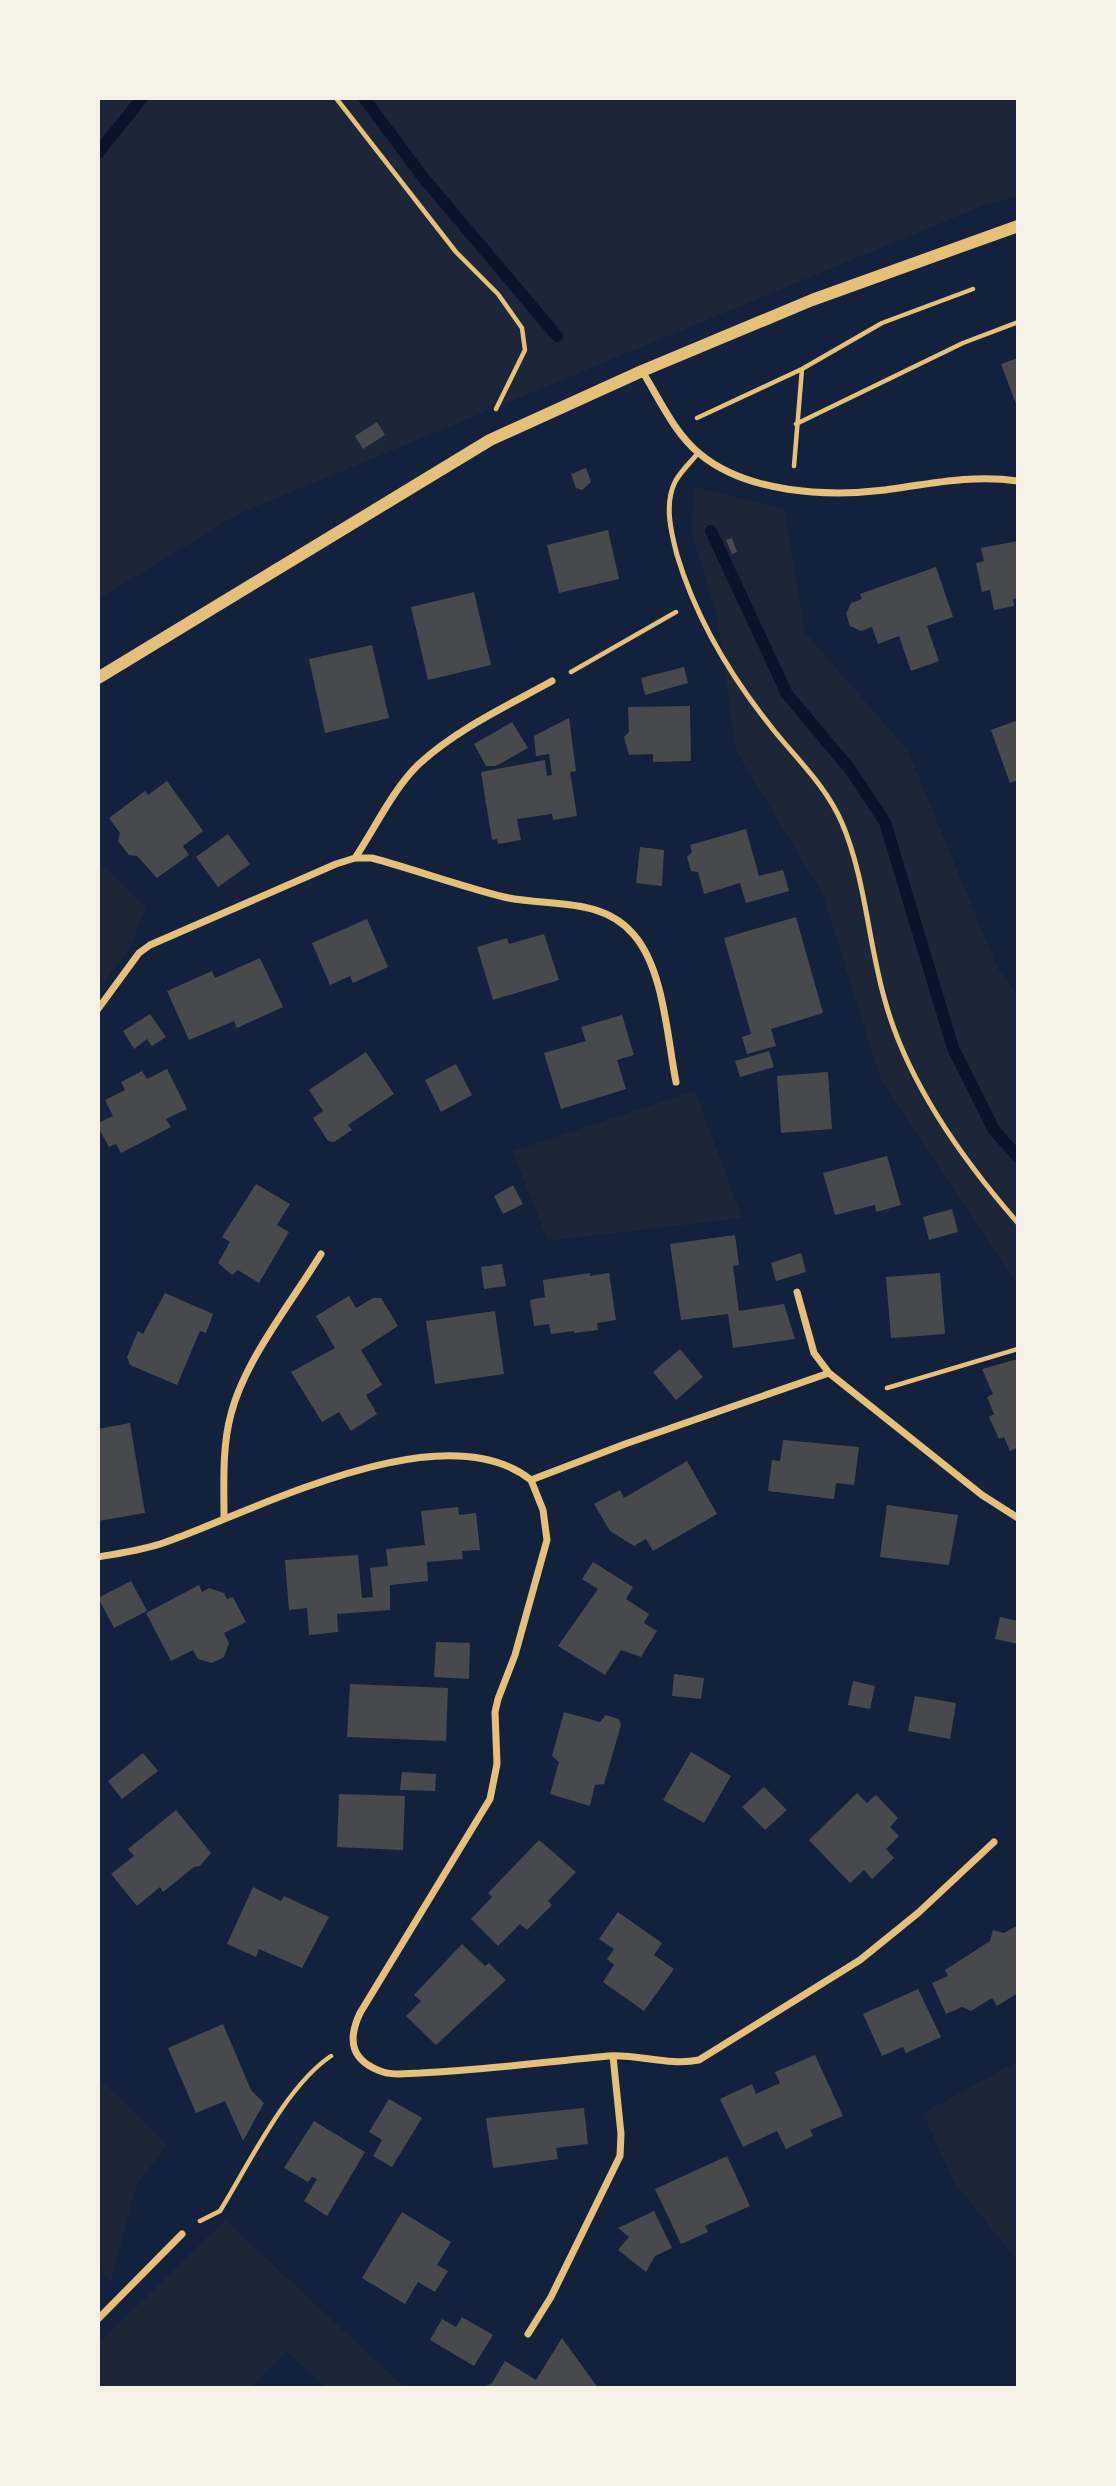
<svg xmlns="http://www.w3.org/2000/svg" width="1116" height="2486" font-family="Quicksand,sans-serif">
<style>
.green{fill:#1d2539}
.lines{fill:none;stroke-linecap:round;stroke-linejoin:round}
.stream{stroke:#0b132b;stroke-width:12}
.building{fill:#48494c}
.path{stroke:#e5c07b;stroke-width:4.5}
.service{stroke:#e5c07b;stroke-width:5}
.minor{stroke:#e5c07b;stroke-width:7}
.tertiary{stroke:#e5c07b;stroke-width:12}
</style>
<rect width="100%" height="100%" fill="#14213d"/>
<path class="green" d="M98 98H1018V196L987 204 238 514 98 599Z
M695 487 784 509 805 632 908 751 998 969 1018 995V1286L880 1078 823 895 736 751 717 616 691 531Z
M98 861 146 907 131 946 98 990Z
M695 1091 742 1218 548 1241 512 1151Z
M1018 2061V2261L955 2184 923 2113Z
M98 2077 167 2145 137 2184 111 2281 98 2268Z
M225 2220 405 2388H326L286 2351 251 2388H98V2344Z"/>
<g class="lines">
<path class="stream" d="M364 98 422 176 557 336
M98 153 142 98
M711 531 787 694 849 768 885 822 953 1048 994 1130 1018 1157"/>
</g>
<path class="building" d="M1018 358V409L1001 364Z
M377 422 385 435 363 449 355 436Z
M586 468 591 482 582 490 576 488 571 474Z
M608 530 619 579 559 593 547 545Z
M732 538 737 552 732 554 726 540Z
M1018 541V598L1013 599 1014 606 994 610 990 590 982 592 976 563 984 561 981 548Z
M936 567 953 617 927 626 939 661 911 671 899 636 878 644 872 627 861 631 850 626 846 614 851 603 862 599 860 594Z
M474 592 491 665 428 680 411 607Z
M372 645 389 718 325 733 309 659Z
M684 667 688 683 645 695 641 678Z
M690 706 691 761 653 762V754L629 755 624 737 629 732 628 707Z
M569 718 576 771 570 772 577 816 553 820 552 814 517 819 521 840 498 844 497 839 492 840 481 772 545 760 547 776 552 775 549 754 536 756 534 736Z
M1018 720V780L1010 783 991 730Z
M512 722 528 748 496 766H486L474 744Z
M167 781 203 831 183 846 189 855 157 878 137 856 129 855 118 841 120 833 109 818 145 791 148 795Z
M746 829 759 876 783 870 789 891 746 903 740 883 704 894 698 872 691 871 687 857 692 852 690 845Z
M228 834 250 864 218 887 196 857Z
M640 847 664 850 662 886 636 883Z
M796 917 823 1013 771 1029 776 1046 747 1054 742 1037 751 1034 724 938Z
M367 919 388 967 353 983 350 976 330 985 312 943Z
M544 934 559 980 493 1000 477 947 507 938 509 944Z
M260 958 283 1007 237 1028 234 1021 189 1040 167 991 212 971 215 978Z
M150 1014 166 1037 152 1046 147 1039 134 1049 123 1031Z
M622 1015 634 1055 617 1060 626 1089 561 1109 544 1053 586 1041 581 1027Z
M769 1051 774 1067 740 1077 735 1061Z
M366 1052 394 1094 348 1125 352 1130 334 1142 328 1141 313 1118 323 1111 309 1090Z
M456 1064 472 1095 441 1112 425 1080Z
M167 1069 187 1109 166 1119 171 1127 121 1153 116 1144 109 1147 98 1127V1123L113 1116 105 1100 125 1090 121 1082 142 1071 147 1079Z
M828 1072 832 1129 781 1133 777 1076Z
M887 1156 901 1205 876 1212 875 1205 835 1215 823 1173Z
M256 1184 290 1204 277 1225 289 1232 259 1283 238 1270 232 1275 218 1263 230 1242 222 1237Z
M513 1185 523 1204 503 1214 494 1196Z
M952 1209 958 1232 929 1240 923 1217Z
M735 1235 739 1265 733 1266 739 1311 784 1304 795 1339 733 1348 728 1314 681 1320 670 1244Z
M801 1253 806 1272 776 1281 771 1263Z
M502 1264 506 1286 484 1289 481 1267Z
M590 1273V1276L609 1273 616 1320 597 1323 598 1330 574 1333V1331L551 1334 549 1324 534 1326 530 1300 545 1297 543 1280Z
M940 1273 945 1334 891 1338 886 1277Z
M165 1293 213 1314 206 1333 200 1331 177 1385 130 1365 127 1357 138 1331 143 1334Z
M349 1296 356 1308 373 1298H381L398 1326 361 1350 382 1385 366 1395 377 1414 351 1431 339 1412 322 1422 291 1372 335 1348 316 1316Z
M495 1311 504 1374 435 1384 426 1321Z
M680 1349 703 1377 676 1400 653 1372Z
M1018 1359V1447L1010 1451 1004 1437 999 1439 989 1417 994 1414 987 1397 993 1394 982 1369Z
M130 1423 145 1513 98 1521V1429Z
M783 1440 859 1447 854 1485 836 1483 834 1499 768 1491 772 1460 780 1461Z
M687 1461 717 1514 653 1551 646 1539 634 1546 610 1531 594 1504 620 1490 624 1498Z
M887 1505 958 1515 949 1565 880 1557Z
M458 1507 459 1515 476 1513 480 1550 462 1551 463 1559 427 1562 428 1581 390 1585V1610L337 1614 338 1632 309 1635 307 1608 289 1610 285 1560 358 1555 362 1598 373 1597 370 1568 388 1566 386 1549 425 1545 421 1511Z
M593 1562 633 1587 626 1599 649 1614 644 1623 657 1631 641 1657 621 1650 605 1675 558 1646 598 1589 582 1579Z
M131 1581 147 1611 114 1628 98 1598Z
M199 1585 202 1592 209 1588 224 1593 227 1599 233 1597 246 1622 224 1633 229 1643 224 1657 212 1663 198 1659 193 1650 171 1661 146 1613Z
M1000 1617 1018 1621V1644L995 1639Z
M436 1642 470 1643 469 1679 434 1677Z
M674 1674 704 1678 701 1699 672 1696Z
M853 1681 875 1686 870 1709 848 1705Z
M350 1684 448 1688 446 1741 347 1737Z
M915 1696 956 1703 950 1739 908 1731Z
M564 1712 600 1722 606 1715 619 1719 621 1725 604 1784 595 1785 590 1806 550 1794 559 1762 552 1756Z
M691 1752 731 1776 704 1823 663 1800Z
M143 1753 158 1771 122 1799 108 1781Z
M402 1772 436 1774 435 1791 400 1790Z
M764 1787 787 1810 765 1830 742 1807Z
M857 1793 867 1803 876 1795 898 1818 890 1827 899 1836 886 1849 894 1858 872 1879 864 1870 850 1883 809 1840Z
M339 1794 405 1796 403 1850 337 1847Z
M176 1810 211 1853 200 1866 194 1867 163 1892 160 1887 137 1906 111 1874 134 1856 128 1849Z
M539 1840 576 1872 548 1901 552 1905 527 1930 520 1924 498 1946 471 1919 492 1897 488 1893Z
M253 1887 281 1901 284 1896 329 1917 302 1968 259 1949 256 1957 227 1944Z
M618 1912 662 1943 654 1955 674 1969 644 2011 603 1982 614 1965 607 1959 614 1949 599 1939Z
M1018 1925V1993L997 2006 992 1998 971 2011 962 2007 946 2014 932 1983 948 1976 945 1970 990 1941 993 1930 1004 1933Z
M462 1944 485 1966 489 1963 506 1980 436 2045 406 2016 421 2001 414 1995Z
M918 1989 941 2037 906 2053 903 2047 882 2056 863 2014Z
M223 2024 251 2090 264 2103 243 2141 225 2101 196 2113 168 2048Z
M815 2055 843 2116 810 2130 813 2136 786 2149 777 2131 743 2147 720 2099 752 2084 756 2094 780 2083 775 2072Z
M389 2099 422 2118 392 2167 373 2156 382 2140 369 2132Z
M584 2108 588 2144 556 2148 558 2159 493 2168 486 2118Z
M314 2121 365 2152 327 2216 304 2201 317 2179 312 2177 308 2182 284 2168Z
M727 2156 750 2206 705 2226 708 2232 681 2244 655 2189Z
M654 2211 672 2248 655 2256 646 2272 618 2250 629 2237 618 2228Z
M402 2212 451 2242 437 2265 448 2271 435 2292 418 2282 405 2304 362 2278Z
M462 2317 493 2335 474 2366 430 2340 442 2319 456 2327Z
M562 2338 598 2388H482L492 2383 505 2361 536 2380Z"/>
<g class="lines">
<path class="path" d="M336 98 456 252 498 294 522 328 525 350 496 409
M697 418 802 369 882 323 973 289
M796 424 963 343 1018 322
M794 466 802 369
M571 672 676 612
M887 1388 1018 1349
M200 2221 220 2211C249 2164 286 2086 331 2056"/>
<path class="service" d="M698 453C691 462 680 472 675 482 664 504 671 532 677 555 697 622 732 679 776 733 800 762 827 788 842 823 865 877 868 940 884 997 906 1081 961 1158 1018 1223"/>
<path class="minor" d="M642 371C659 398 674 433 700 454 747 493 826 497 885 490 929 484 973 474 1018 481
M355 858C375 828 393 789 419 764 457 729 507 706 552 681
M98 1009 139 953 150 945 336 864 355 858H372C416 870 460 886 504 897 548 907 602 896 634 935 664 970 667 1037 676 1082
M797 1292 814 1353 829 1373
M531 1480 543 1510 547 1540 515 1655 498 1699 495 1712 497 1764 490 1799 360 2013C347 2041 351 2061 383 2072 395 2076 408 2073 420 2073 483 2070 546 2062 608 2056 639 2054 668 2066 699 2060L860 1960 918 1913 994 1842
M224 1517C224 1483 222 1447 231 1414 245 1360 291 1303 321 1254
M98 1557C121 1553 144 1550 166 1542 257 1510 443 1410 531 1480L625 1444 829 1373 982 1495 1018 1518
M98 2319 182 2234
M528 2334 551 2297 620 2156 621 2134 613 2056"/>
<path class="tertiary" d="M98 678 490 440 642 371 812 300 1018 226"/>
</g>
<rect width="1116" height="2486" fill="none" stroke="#f6f1e7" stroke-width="200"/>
</svg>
